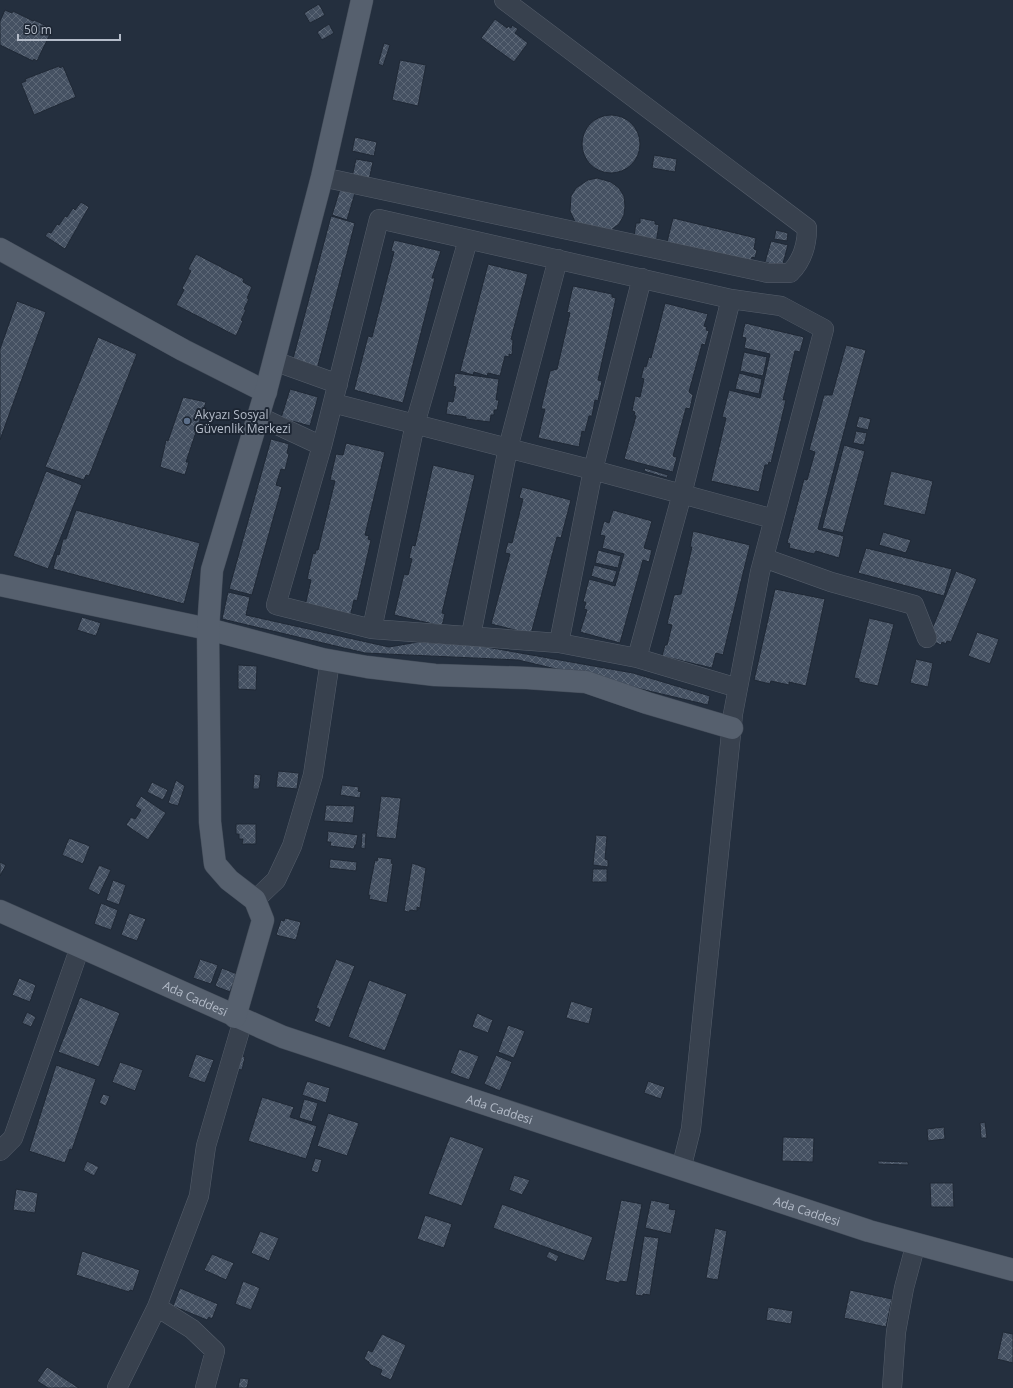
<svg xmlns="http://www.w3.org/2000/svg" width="1013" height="1388" font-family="'Open Sans',sans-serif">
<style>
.building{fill:url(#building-cross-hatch);stroke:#1f2835}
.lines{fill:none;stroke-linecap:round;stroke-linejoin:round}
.minor-casing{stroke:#565f6c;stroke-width:20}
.major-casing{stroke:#414a57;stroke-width:23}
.minor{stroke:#38414e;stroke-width:19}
.major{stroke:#56606e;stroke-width:22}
.service-dot{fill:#5c6f8a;stroke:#1d2633;stroke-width:1.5}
.labels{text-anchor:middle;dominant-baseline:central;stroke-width:4;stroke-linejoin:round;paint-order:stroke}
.poi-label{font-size:12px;fill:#b4bcc9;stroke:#1d2633;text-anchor:start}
.street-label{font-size:12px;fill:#b4bcc9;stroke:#1d2633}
</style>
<defs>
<pattern id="building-cross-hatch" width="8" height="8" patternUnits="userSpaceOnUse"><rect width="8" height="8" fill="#455162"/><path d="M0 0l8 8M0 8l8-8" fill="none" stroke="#5d6877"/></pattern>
</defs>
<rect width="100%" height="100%" fill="#242f3e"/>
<path class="building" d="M319 4 325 15 310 23 304 13Z
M5 10 12 13 13 11 33 21 34 20 51 28 49 30 51 32 37 61 34 59 33 61 0 45V21Z
M495 19 507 28 508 26 511 28 512 25 518 29 515 33 528 43 514 62 481 38Z
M329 24 334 33 322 40 317 32Z
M384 43 390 45 383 66 378 64Z
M400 60 426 65 418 106 392 100Z
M59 66 60 68 63 66 76 97 34 115 21 83 26 81 25 79Z
M582 144a29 29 0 1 1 58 0a29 29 0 1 1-58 0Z
M355 137 377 142 374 156 352 151Z
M654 155 677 159 675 172 652 168Z
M356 159 373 162 369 180 352 177Z
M597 178 611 182 619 188 624 196 625 206 624 215 619 224 611 230 576 224 570 211 571 196 576 188 588 180Z
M340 189 355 193 347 220 332 215Z
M81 202 89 207 65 249 45 236 48 232 51 233 57 224 59 225 65 216 67 217 73 208 75 210Z
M331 216 355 223 316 373 291 366Z
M640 218 655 221V224L659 225 656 243 634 236 636 223H640Z
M673 218 756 238 754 249 757 250 755 258 752 257 750 266 666 246Z
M776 230 788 233 787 241 774 239Z
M394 240 441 251 432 278H435L403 403 354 390 368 336 372 337 394 252 391 251Z
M771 241 788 245 782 267 765 262Z
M196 254 244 279 243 282 252 287 247 298 249 299 244 309 246 310 241 320 243 321 236 336 176 305 184 290 182 288 191 271 188 269Z
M488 264 528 274 511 339 513 340 512 355 509 354V357L505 356 500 376 488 373 487 376 474 372 473 375 460 371Z
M573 286 612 294V297L616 298 598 380 602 381 598 401 595 400 592 416H589L585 432 582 431 579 447 538 438 545 409H541L550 371 557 369 570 313 567 312Z
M17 301 46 312 0 440V349Z
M665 303 708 314 704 326 707 327 706 330 709 331 705 345 702 344 689 392 693 395 690 409 686 408 673 456 677 457 673 472 624 459 636 416 634 415 635 412 632 411 635 396 640 397 644 379 641 378 644 366 646 367 649 357 651 358Z
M745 323 804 337 800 352 795 351 783 400H786L771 463 769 462 768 465H765L759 492 711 481 726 418 722 417 729 390 760 398 770 354 744 348 746 338 742 337Z
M98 337 137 354 89 476 86 475 84 480 45 467Z
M846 345 866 350 818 529 844 536 839 558 816 551 814 554 789 548 790 544 787 543 804 479 807 480 815 452 809 450 824 395H832Z
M744 352 767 357 763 376 740 371Z
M455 373 499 379 496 400H499L497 410H494V415H491L490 422 466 419V417L446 414 448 401 453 402 456 387 453 386Z
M739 373 762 379 759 394 735 389Z
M290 389 318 397 310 426 281 418Z
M183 397 206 402 186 462H189L185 475 160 467 166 440 168 441Z
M859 416 871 419 868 430 856 427Z
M856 431 867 433 864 445 853 443Z
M271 439 289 444 287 453 289 454 285 470 281 469 276 485 282 487 252 595 229 589Z
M346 443 385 452 365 535 369 536 368 539 371 540 357 601 354 600 350 617 305 606 311 580 307 579 313 553 315 554 316 550H318L335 481 330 480 336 454 343 455Z
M844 445 865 451 843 533 822 528Z
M433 465 475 475 442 613 445 614 442 626 394 615 404 574 408 575 412 559 409 558 412 545 415 546Z
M645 468 668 475 667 478 644 471Z
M46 471 82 485 48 569 13 556Z
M891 471 933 481 925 515 883 505Z
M522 487 571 500 561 538 557 537 531 634 491 624 510 554 505 553 508 542 512 543 523 499 519 498Z
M76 510 200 543 184 604 53 569 57 554 59 555 63 539H66Z
M613 510 652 521 644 548 652 550 649 562 643 560 620 643 580 632 587 610 584 609 586 602H583L589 579 615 586 624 554 602 548 605 536 600 535 604 521 609 523Z
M693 531 750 545 723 655 716 653 712 668 662 656 665 645H667L672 625 667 624 674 595 681 594 692 547H690Z
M883 532 911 540 906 553 879 545Z
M866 548 952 569 944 596 858 573Z
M598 550 621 556 618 568 595 563Z
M594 565 617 571 613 583 591 576Z
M956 571 977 579 951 642 947 641 946 644 942 642 941 645 930 640 929 636Z
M775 589 825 599 806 686 789 682V685L771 681 770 684 754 680Z
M228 592 250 597 246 615 389 647 418 642 481 646 633 673 710 696 708 705 518 660 365 653 222 619Z
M82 617 101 623 96 636 77 630Z
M869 618 894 624 878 686 859 682V679L854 678Z
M977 632 999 639 990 664 968 656Z
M916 659 933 663 928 687 910 683Z
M238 665 257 666 256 690 238 689Z
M278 771 299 773 297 789 276 787Z
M254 774 261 775 259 789H253Z
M176 780 185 786 178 806 168 803Z
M152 782 168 790 163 800 147 792Z
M342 785 359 787 358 791 361 792 360 798 340 795Z
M141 796 166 813 148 840 126 825 131 817 135 819 141 810 135 806Z
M381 796 401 798 396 839 376 837Z
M326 805 355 806 353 823 324 821Z
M236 824H256V844H242L243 839H239V834H236Z
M328 831 358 835 356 845H355L354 849 330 846 331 842H327Z
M362 833H366L365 849 361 848Z
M596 835 607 836 605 859 608 860V867L593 865Z
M69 838 90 846 83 864 62 855Z
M378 857 392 859 391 863 393 864 387 903 369 899 370 895H368L375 860 377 861Z
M330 859 357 862 356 871 329 868Z
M0 862 6 865 0 876Z
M412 863 426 868 420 908 417 907V911L410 910 409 912 404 911Z
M99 865 111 870 99 895 88 889Z
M593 869H607V882H592Z
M113 880 126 885 119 905 106 900Z
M101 903 118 910 111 930 94 924Z
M129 913 146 919 137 941 121 935Z
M285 918 301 922 296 940 276 935 281 920 284 921Z
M200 959 218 965 211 984 193 978Z
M336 959 355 966 330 1028 314 1021 319 1009 316 1008Z
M222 968 237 974 230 992 215 986Z
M19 978 36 985 30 1002 12 995Z
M369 980 407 994 385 1051 348 1037Z
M80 997 120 1013 99 1067 58 1052Z
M571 1001 593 1008 589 1024 566 1018Z
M27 1012 36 1017 31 1027 22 1023Z
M477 1013 493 1020 488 1033 472 1027Z
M508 1025 525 1031 514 1058 498 1052Z
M459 1049 479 1056 469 1080 450 1073Z
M196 1054 214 1060 205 1083 188 1077Z
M240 1055 245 1057 242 1070 236 1069Z
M496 1055 512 1062 500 1091 484 1084Z
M120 1062 143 1070 135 1091 112 1082Z
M56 1065 96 1079 72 1150 70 1149 65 1163 29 1151Z
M307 1081 330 1088 326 1103 302 1095Z
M648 1081 665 1087 661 1099 644 1093Z
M103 1094 110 1096 106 1106 99 1103Z
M262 1097 294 1107 290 1117 317 1126 306 1159 248 1141Z
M304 1099 318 1103 312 1122 299 1118Z
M328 1113 359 1123 347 1156 317 1146Z
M985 1122 987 1138H981L980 1123Z
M944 1127 945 1139 928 1141 927 1129Z
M450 1136 484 1148 462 1206 428 1194Z
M783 1137 814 1138 813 1162 782 1161Z
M315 1158 322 1160 318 1173 311 1171Z
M87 1161 99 1167 94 1176 83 1170Z
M878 1161 908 1162V1165L878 1164Z
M514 1175 530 1180 522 1195 509 1190Z
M930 1183H953L954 1207H931Z
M16 1189 38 1193 35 1213 13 1210Z
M621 1200 642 1204 627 1282 620 1281 619 1283 605 1280Z
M651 1200 670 1204 669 1209 676 1210 671 1234 645 1228Z
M502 1204 593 1237 584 1261 493 1228Z
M425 1215 452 1224 444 1248 417 1239Z
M715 1228 727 1231 718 1280 706 1278Z
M260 1231 279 1238 269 1261 251 1253Z
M644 1236 659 1238 650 1295 643 1294V1296L635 1295Z
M82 1251 140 1270 133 1291 130 1290 129 1292 76 1275Z
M549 1251 559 1256 556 1262 546 1257Z
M212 1254 234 1263 226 1280 204 1270Z
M243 1281 260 1288 251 1310 235 1304Z
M180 1288 218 1304 212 1319 209 1317 207 1320 173 1306Z
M850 1290 892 1299 886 1327 844 1318Z
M768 1307 793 1311 791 1324 766 1320Z
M1003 1332 1013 1334V1363L997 1359Z
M382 1334 406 1345 391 1380 380 1375 382 1370 369 1364V1362L364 1359 368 1350 372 1352Z
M47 1367 79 1388H48L37 1381Z
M240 1378 249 1379 247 1388H238Z"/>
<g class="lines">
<g class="minor-casing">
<path id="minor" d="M322 177 768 273H790C802 261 807 246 807 228L504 0
M274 361 338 384
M333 403 593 470 774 519
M258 416 322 446
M764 558 831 582 914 605 927 638
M372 629 415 424 468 240
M471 635 508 448 558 259
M559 643 593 470 642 278
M637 658 682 494 731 299
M255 900 276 880 292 846 313 775 330 661
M0 1151 13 1138 80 947
M681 1169 691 1129 733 714 760 572 824 329 781 306 731 299 379 219 322 446 276 605 372 629 559 643 637 658 738 688
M157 1307 192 1329 215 1351 205 1388
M117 1388 157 1307 199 1196 206 1146 243 1020
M892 1388 896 1332 904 1288 916 1243"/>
</g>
<g class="major-casing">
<g id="major">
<path d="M0 249 183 350 266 392"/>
<path d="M0 585 208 629 322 659 367 667 435 675 527 678 586 682 647 703 732 728"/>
<path id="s1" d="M0 911 283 1037 869 1231 1013 1270"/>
<path d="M235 1017 263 920 255 900 229 880 215 864 210 822 208 629 212 570 267 387 322 177 362 0"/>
</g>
</g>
<use href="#minor" class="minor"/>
<use href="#major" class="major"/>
</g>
<circle class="service-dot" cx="187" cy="421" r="4"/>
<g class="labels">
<g class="poi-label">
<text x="195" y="414">Akyazı Sosyal<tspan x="195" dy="14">Güvenlik Merkezi</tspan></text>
</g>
<g class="street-label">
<text stroke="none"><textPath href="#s1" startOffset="214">Ada Caddesi</textPath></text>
<text stroke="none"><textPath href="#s1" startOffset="538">Ada Caddesi</textPath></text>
<text stroke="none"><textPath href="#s1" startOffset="862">Ada Caddesi</textPath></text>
</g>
</g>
<path d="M18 34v6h102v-6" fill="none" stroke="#b4bcc9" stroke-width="2"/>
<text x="24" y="34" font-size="12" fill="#b4bcc9" stroke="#1d2633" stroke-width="3" paint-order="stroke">50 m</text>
</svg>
